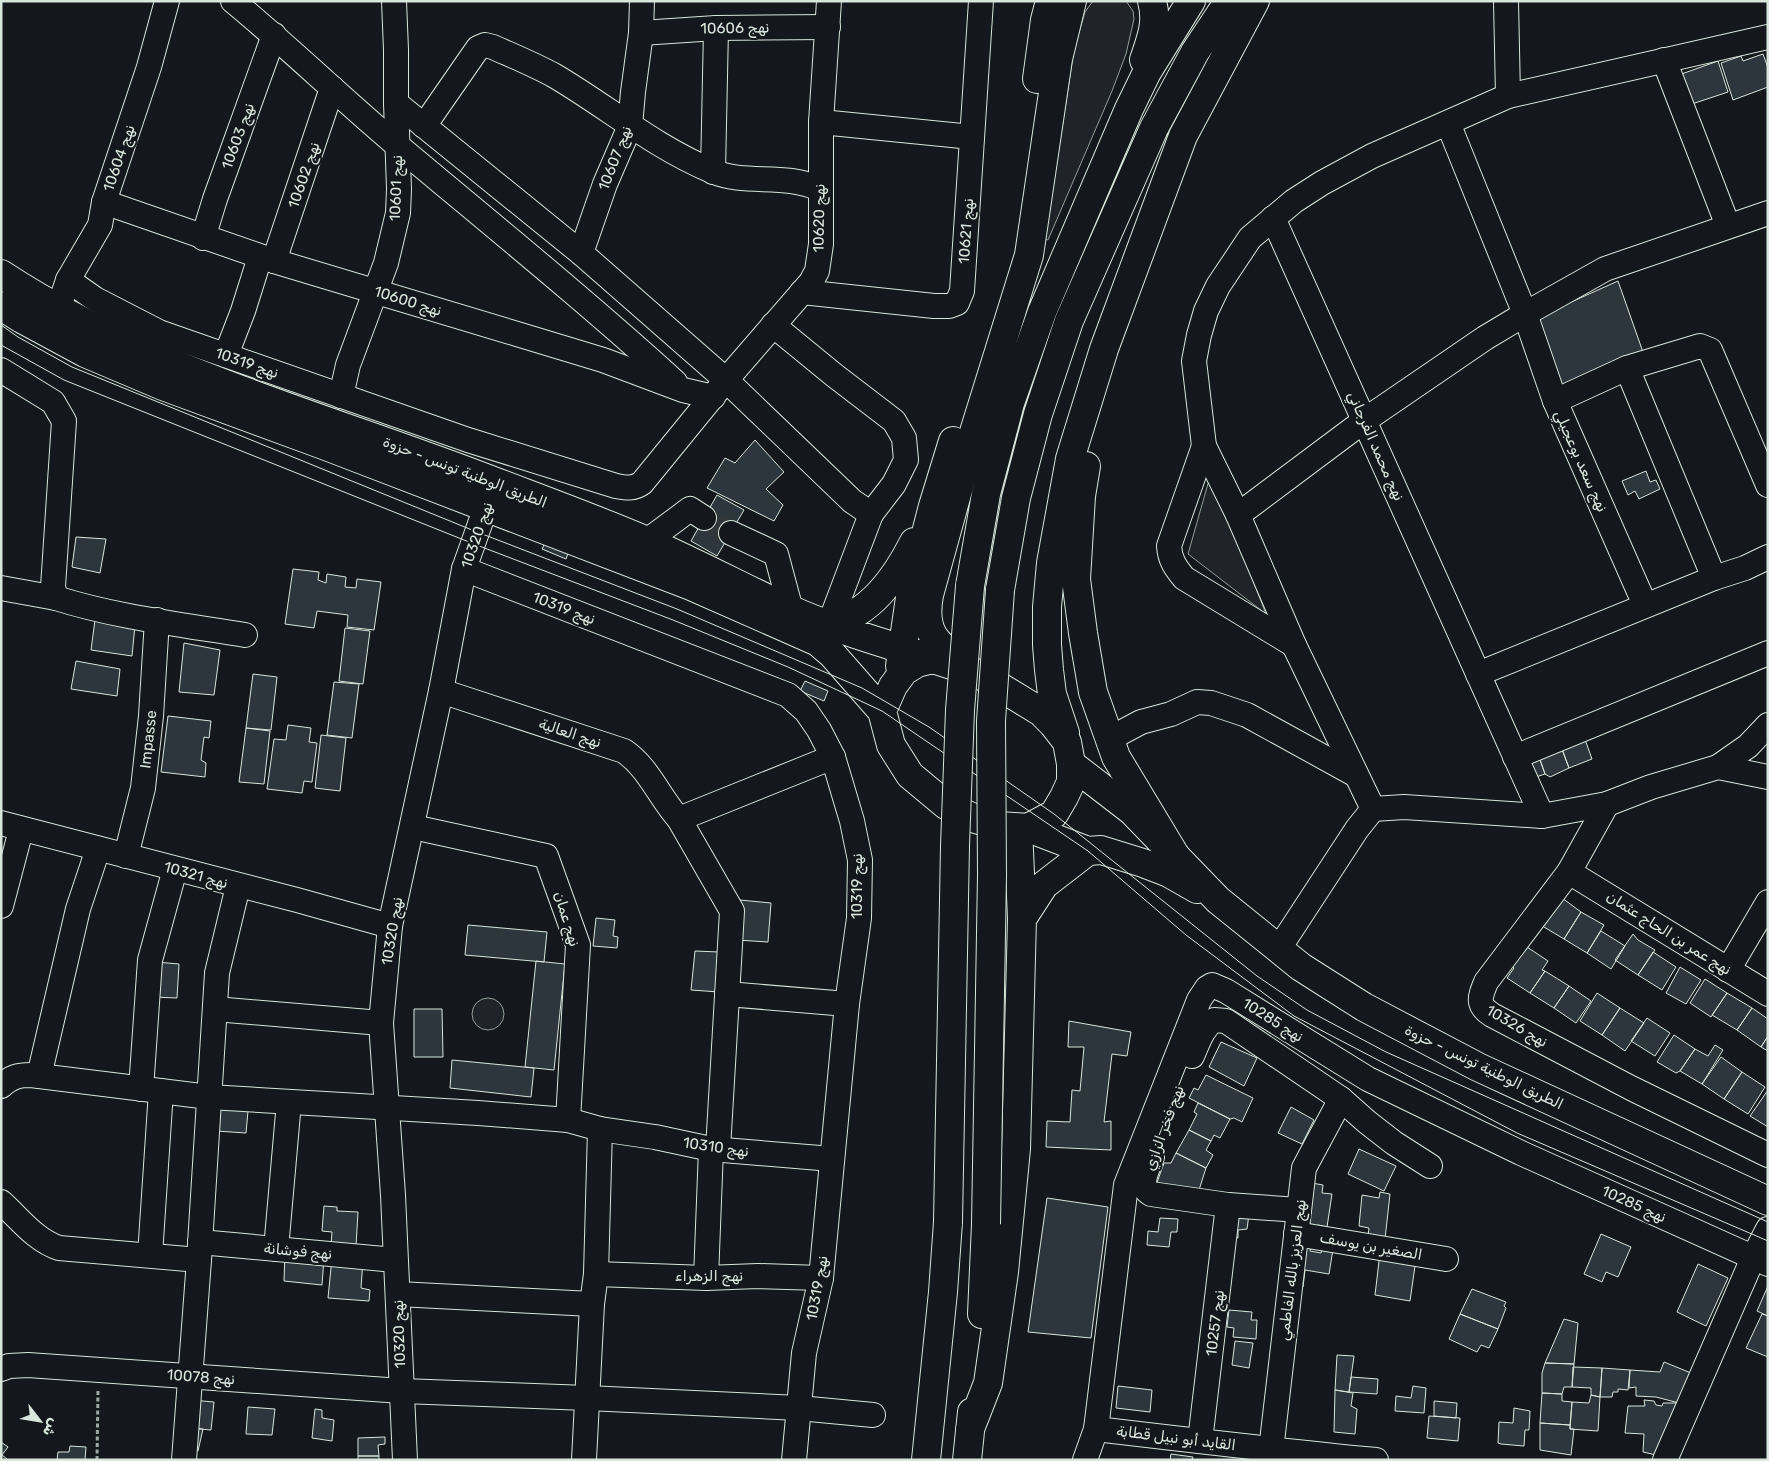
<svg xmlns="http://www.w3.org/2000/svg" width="1769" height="1461" font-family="Rubik,Cairo,sans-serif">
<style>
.green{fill:#202428;stroke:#939e99}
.building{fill:#2c363c;stroke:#d8e6dc}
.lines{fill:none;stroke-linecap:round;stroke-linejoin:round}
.minor-tunnel{stroke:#313739;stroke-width:24;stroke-dasharray:24 12;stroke-linecap:butt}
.minor-casing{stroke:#d8e6dc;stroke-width:26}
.major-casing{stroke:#d8e6dc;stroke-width:30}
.highway-casing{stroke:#d8e6dc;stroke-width:30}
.path{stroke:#9da8a2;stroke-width:3;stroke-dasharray:4 2.5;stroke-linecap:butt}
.minor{stroke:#14181c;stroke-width:24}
.major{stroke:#14181c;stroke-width:28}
.highway{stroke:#14181c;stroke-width:28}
.tram{stroke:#d8e6dc;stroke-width:1}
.highway-bridge-casing{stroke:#d8e6dc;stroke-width:30;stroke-linecap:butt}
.highway-bridge{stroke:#14181c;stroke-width:28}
.labels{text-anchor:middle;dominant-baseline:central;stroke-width:4;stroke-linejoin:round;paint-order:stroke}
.street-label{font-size:15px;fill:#d8e6dc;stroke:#14181c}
</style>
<rect width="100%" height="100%" fill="#14181c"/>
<path class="green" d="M1093 1H1126L1133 11 1134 19 1126 54 1112 91 1048 240 1045 239 1074 50 1085 12Z
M1211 473 1266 614 1188 554Z
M472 1014a16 16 0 1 1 32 0a16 16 0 1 1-32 0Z"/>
<path class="building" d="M1763 54 1768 68V87L1733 100 1721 63 1741 56 1743 61Z
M1718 61 1728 92 1686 106 1676 76Z
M1618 281 1644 355 1557 395 1531 320Z
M755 440 784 472 766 489 783 505 774 521 707 488 725 458 735 463Z
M1646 471 1650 482 1656 480 1660 489 1639 499 1635 491 1628 495 1622 481Z
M717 495 744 510 717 556 691 541Z
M76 537 106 539 100 573 72 567Z
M547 539 570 548 566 559 542 549Z
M293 569 319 572 318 580 326 583 327 574 346 577 345 587 356 588 357 579 381 582 374 630 347 627 348 615 317 611 314 628 285 624Z
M95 620 135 625 132 656 91 650Z
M345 628 370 631 363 684 339 681Z
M184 643 220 650 214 695 179 692Z
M76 661 120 669 117 696 71 689Z
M253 674 277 677 271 730 246 728Z
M805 681 828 691 824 701 800 691Z
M334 682 359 684 352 738 327 735Z
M168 716 211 721 209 738 204 737 201 760 206 763 205 777 161 772Z
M288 725 311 728 309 742 317 743 312 782 304 781 302 793 267 789 274 739 286 740Z
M246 728 270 731 264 784 239 782Z
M1582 731 1592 759 1569 768 1559 741Z
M321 735 346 738 340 791 315 788Z
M1559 741 1569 768 1550 777 1545 774 1538 754Z
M1538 754 1545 774 1530 779 1523 759Z
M1558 895 1581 912 1564 939 1539 924Z
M740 900 771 903 768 942 737 940Z
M1581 912 1604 925 1587 953 1564 939Z
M596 918 615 920 613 936 618 937 617 948 593 946Z
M468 925 547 932 544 962 465 955Z
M1601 931 1625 946 1611 969 1587 953Z
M1633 934 1638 940 1655 950 1638 975 1615 960Z
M1524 945 1548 961 1542 970 1545 971 1530 993 1507 978 1514 968 1510 965Z
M695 951 719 952V992L691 990Z
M1653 952 1676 967 1662 990 1638 975Z
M536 961 565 964 554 1070 525 1067Z
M156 962 179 964 177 998 153 997Z
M1680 967 1701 980 1686 1004 1666 993Z
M1545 971 1569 986 1554 1008 1530 993Z
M1705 979 1727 993 1711 1017 1690 1003Z
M1569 986 1591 1001 1576 1023 1554 1008Z
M1597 993 1620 1008 1602 1035 1580 1021Z
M1727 993 1752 1008 1737 1030 1712 1015Z
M1620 1008 1644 1023 1625 1051 1602 1035Z
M1752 1008 1768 1019V1036L1761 1047 1737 1030Z
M414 1009H442L443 1057H414Z
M1647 1018 1670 1033 1655 1056 1631 1041Z
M1069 1021 1131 1032 1127 1056 1112 1054 1104 1122 1111 1121V1150L1046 1147 1047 1121 1070 1122 1072 1090 1080 1091 1084 1047H1068Z
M1674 1035 1695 1049 1680 1071 1676 1073 1657 1062Z
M1768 1036V1051L1761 1047Z
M1221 1042 1257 1058 1244 1086 1209 1067Z
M1715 1045 1723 1050 1702 1084 1680 1071 1695 1049 1708 1056Z
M1721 1057 1742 1072 1724 1099 1702 1084Z
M452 1060 534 1068 531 1097 450 1088Z
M1742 1072 1765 1087 1748 1114 1724 1099Z
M1206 1075 1253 1098 1242 1122 1234 1118 1230 1119 1189 1098 1194 1088 1198 1090Z
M1768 1090V1127L1750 1116Z
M218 1100 248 1111 246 1133 216 1131Z
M1198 1103 1230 1119 1220 1138 1214 1135 1211 1141 1189 1130 1197 1114 1194 1112Z
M1291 1107 1314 1120 1302 1144 1278 1133Z
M1189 1130 1211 1141 1206 1150 1213 1155 1206 1168 1176 1153Z
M1359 1149 1396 1166 1384 1191 1348 1174Z
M1176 1153 1206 1168 1199 1190 1155 1188 1164 1163H1171Z
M1306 1182 1323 1185 1322 1193 1332 1194 1327 1227 1318 1225 1317 1230 1300 1228Z
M1380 1192 1390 1194 1385 1239 1368 1236 1369 1228 1359 1226 1362 1195 1379 1198Z
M1047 1198 1108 1207 1091 1338 1028 1332Z
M324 1206 337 1207V1211L358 1212 356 1246 331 1245 332 1232 322 1231Z
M1230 1212 1249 1214 1247 1229 1238 1230V1238L1227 1236Z
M1160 1218 1178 1219 1177 1232H1171L1169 1247 1147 1245 1148 1231 1158 1232Z
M1601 1234 1631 1247 1618 1277 1606 1272 1602 1282 1584 1274Z
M1299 1240 1312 1242 1310 1251 1321 1253 1322 1247 1333 1249 1329 1274 1305 1270 1303 1287 1292 1286Z
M285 1253 324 1258 322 1285 284 1281Z
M1380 1253 1416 1259 1410 1301 1375 1295Z
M332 1258 363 1260 361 1288 370 1290 369 1301 328 1298Z
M1698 1264 1728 1278 1706 1326 1677 1312Z
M1768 1286V1316L1757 1311Z
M1472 1289 1506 1302 1504 1306 1506 1308 1498 1329 1460 1314Z
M1229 1310 1252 1312 1251 1320H1257L1256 1339 1233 1337 1234 1328 1227 1327Z
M1460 1314 1498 1329 1489 1348 1481 1345 1477 1352 1449 1339Z
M1762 1314 1768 1316V1357L1746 1348Z
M1564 1319 1578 1323 1574 1364 1545 1363Z
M1235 1341 1253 1343 1249 1368 1232 1365Z
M1337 1355 1354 1356 1349 1392 1335 1390Z
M1664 1362 1691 1373 1679 1403 1656 1397 1636 1396V1387L1629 1388 1630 1370 1660 1372Z
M1545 1363 1574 1364 1572 1387H1564L1562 1394 1542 1393V1373Z
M1573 1367 1602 1368 1600 1397 1591 1395V1388L1572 1387Z
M1602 1368 1630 1370 1628 1390 1618 1389V1392H1613L1612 1397H1600Z
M1351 1377 1378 1379 1377 1394 1349 1392Z
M1118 1386 1152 1390 1150 1412 1116 1408Z
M1413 1386 1426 1388 1424 1413 1395 1411 1396 1396 1411 1398Z
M1335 1390 1353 1393 1351 1406 1357 1409 1355 1434 1334 1432Z
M1542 1393 1562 1394V1401L1572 1402 1570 1425 1540 1423Z
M1591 1395 1600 1397 1598 1431 1570 1429 1572 1402 1589 1403Z
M191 1400 214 1402 211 1430 190 1428Z
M1644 1400 1654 1401 1656 1405 1662 1406 1663 1403H1679L1656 1455 1643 1452 1644 1434 1625 1433 1628 1406H1645Z
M1434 1401 1457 1403 1456 1418 1434 1416Z
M248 1407 275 1409 272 1435 246 1434Z
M1514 1408 1530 1411 1529 1430H1525L1524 1446 1501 1444 1498 1443 1499 1422 1513 1423Z
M315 1409 322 1410V1418L334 1420 332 1441 312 1438Z
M1429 1416 1460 1418 1458 1441 1427 1438Z
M1540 1423 1570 1425V1429H1574L1571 1455 1540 1450Z
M190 1428 203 1429 198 1451 187 1450Z
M385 1437V1444L378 1445 379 1456H358V1438Z
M1 1442 8 1447 2 1455 7 1459 6 1460H1Z
M70 1446 86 1447 85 1460H57L58 1452H69Z
M1171 1454 1193 1457 1192 1460H1170Z
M358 1456H379V1460H358Z"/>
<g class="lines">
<path class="minor-tunnel" d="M704 518 731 533"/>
<g class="minor-casing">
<g id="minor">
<path d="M233 1C290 48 342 99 398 146 491 224 585 300 675 382"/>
<path d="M1506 1 1508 96"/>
<path d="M641 33 716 28 828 27"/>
<path d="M1664 60 1728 226"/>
<path d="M396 103 581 253 726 380 852 501 871 514 829 625"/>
<path d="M821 122 972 137"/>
<path d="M1448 123 1525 314 1555 401 1645 605"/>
<path d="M424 126 478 48 485 45 493 47C513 56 535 65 555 76 609 108 653 146 712 171 746 186 783 172 820 189"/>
<path d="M713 172 716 28"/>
<path d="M104 202 274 261 517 334 603 360 683 390 713 397"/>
<path d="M1273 218 1542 816"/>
<path d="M203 238 215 199 274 35"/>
<path d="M581 253 605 184 630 126 633 92 641 33 642 1"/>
<path d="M274 261 332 88"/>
<path d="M68 280 95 299 159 332 468 440 616 486C626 488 634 489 642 483L726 380 811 282 817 271 821 244V122L829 1"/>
<path d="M802 292 934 306H949L957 303 962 291 981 1"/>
<path d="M63 295 68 280 100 225 104 202 149 67 167 1"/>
<path d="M773 325 834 375 894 421 904 438 906 460 894 484 871 514"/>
<path d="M226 355 243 311 260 257"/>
<path d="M1 370 53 402 64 421 53 587 56 598C115 617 184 625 245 635"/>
<path d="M341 396 348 365 386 263 398 213 399 189 396 103V50L394 1"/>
<path d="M1555 401 1627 368"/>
<path d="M1204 446 1169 546C1170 560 1175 567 1184 578L1294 645"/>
<path d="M1238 515 1204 446 1194 361 1199 335 1206 311 1218 286 1250 238 1294 201 1322 183 1372 156 1508 96 1768 37"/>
<path d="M731 533 776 554 791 610"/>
<path d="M647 541 690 509 704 518"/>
<path d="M464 569 788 695 806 711 819 730 833 757 852 821 860 860 859 918 847 1004 821 1278 804 1353 794 1460"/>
<path d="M1714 578 1627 368 1700 346 1710 350 1768 485"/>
<path d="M1 588 56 598"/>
<path d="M1478 674 1714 578 1745 568 1768 557"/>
<path d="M441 691 624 751C649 768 659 797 679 819L833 757"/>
<path d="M1111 738 1141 722 1171 714 1197 702 1211 703 1247 715 1356 775"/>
<path d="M1515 757 1768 653"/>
<path d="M1718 767 1748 746 1768 725"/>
<path d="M1607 804 1569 872 1486 982C1480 997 1476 1005 1492 1015L1631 1088 1768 1155"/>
<path d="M1373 809 1294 645 1238 515 1365 420 1485 338 1525 314 1605 269 1768 213"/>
<path d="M679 819 732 911 718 1149"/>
<path d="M1 823 297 900 390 926"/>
<path d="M413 827 546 856 578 945 568 1120"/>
<path id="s1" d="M126 856 143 788 151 716 157 620"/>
<path d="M1569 872 1768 994"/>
<path d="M1 906 21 830"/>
<path d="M1278 950 1357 829 1373 809 1404 807 1542 816 1607 804 1651 787 1718 767 1768 777"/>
<path d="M1728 970 1768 902"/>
<path d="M727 994 847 1004"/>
<path d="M215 1009 381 1023"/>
<path d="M1192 1056C1198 1043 1202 1028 1214 1020L1226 1021 1341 1099 1367 1122 1394 1143 1430 1166"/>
<path d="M39 1076 78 909 98 849"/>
<path d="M1 1086C11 1077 18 1075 31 1075L209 1097 478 1113 568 1120 600 1129 596 1274 592 1304 584 1460"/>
<path d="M141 1089 150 960 175 869"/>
<path d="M600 1129 655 1137 711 1149 832 1159"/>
<path d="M1152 1157C1148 1169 1137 1186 1151 1194L1228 1205 1299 1210"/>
<path d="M1 1202C19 1218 36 1241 59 1248L199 1260"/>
<path d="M1296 1234 1446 1259"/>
<path d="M200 1242 395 1260"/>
<path d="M276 1249 289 1102"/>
<path d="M150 1255 161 1091"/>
<path d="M596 1274 706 1278 758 1276 821 1278"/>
<path d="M706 1278 711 1149"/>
<path d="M398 1294 592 1304"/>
<path d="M1 1369 9 1366 28 1365 402 1391 587 1398 799 1408 873 1415"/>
<path d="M1096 1429C1189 1440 1282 1451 1376 1460"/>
<path d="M1200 1441 1228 1205"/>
<path d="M184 1460 199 1260 217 973 238 886"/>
<path d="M405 1460 393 1195 381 1023 390 926 441 691 464 569 492 490"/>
<path d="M1085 1460 1096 1429 1126 1185 1199 1000 1207 988 1212 985 1226 991 1368 1079 1521 1153 1768 1264"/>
<path d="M1271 1460V1450L1304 1168 1341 1099"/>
<path d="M1665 1460 1753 1258 1768 1229"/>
</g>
</g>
<g class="major-casing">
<path id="major" d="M1071 764 1132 811 1218 900 1301 967 1364 1007 1478 1067 1768 1201
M1028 828 1088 851 1101 850 1143 863 1169 873 1197 889"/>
</g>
<g class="highway-casing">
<path id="highway" d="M1144 60C1151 39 1158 23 1152 1
M1037 79 1045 20 1050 1
M1 274C151 373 330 417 496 482 546 501 598 520 647 541 695 562 742 587 789 609 836 630 885 643 933 659
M1 306 22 319 85 353 163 386 326 446 691 586 818 642 832 654 882 711 891 745 910 775 946 805 976 819 1000 826 1028 828 1054 814 1064 797 1071 782V764L1067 742 1053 724 1041 712 979 674 933 659 917 663 904 671 893 686 882 711
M1086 466 1081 496 1076 579 1083 633 1093 692 1116 757 1175 855
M970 586 986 494 1010 403 1042 312 1129 109 1147 72 1191 1
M1000 590 1016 498 1038 414 1069 321 1154 128 1195 52 1229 1
M829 625C871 613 895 579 914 542
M900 666 911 591 933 506 953 441
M964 666C937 643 922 634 929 595L974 432 1029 255 1058 59 1072 1
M1065 733 1052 694 1049 670 1047 645V607L1051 563 1070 459 1104 349 1183 136 1255 1
M1022 919 1044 885 1088 851
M982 1314 986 1224
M970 1429 988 1383 1004 1272 1016 1149 1022 919 1018 828
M926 1460 943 1292 948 1222
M967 1460 972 1412"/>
</g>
<path class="path" d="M97 1460 98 1390"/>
<use href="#minor" class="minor"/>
<use href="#major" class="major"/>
<use href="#highway" class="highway"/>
<path class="tram" d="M1 325 18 337 72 367 477 532 677 609 862 688 929 727 1054 814 1257 976 1307 1010 1386 1052 1768 1222
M1 345 64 380 474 544 673 620 788 667 882 711 1088 851 1186 935 1294 1016 1517 1133 1768 1241"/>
<g class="highway-bridge-casing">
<path id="highway-bridge" d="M948 1222 955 846 960 710 970 586
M986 1224 992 875 991 721 1000 590"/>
</g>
<use href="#highway-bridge" class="highway-bridge"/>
</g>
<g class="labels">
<g class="street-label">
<text transform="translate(735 28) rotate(-1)">نهج 10606</text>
<text transform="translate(238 136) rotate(-70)">نهج 10603</text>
<text transform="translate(119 158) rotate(-71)">نهج 10604</text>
<text transform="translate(615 158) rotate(-69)">نهج 10607</text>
<text transform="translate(304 175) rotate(-71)">نهج 10602</text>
<text transform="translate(396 188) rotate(-88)">نهج 10601</text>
<text transform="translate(819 218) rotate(-89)">نهج 10620</text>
<text transform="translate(966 231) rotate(-86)">نهج 10621</text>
<text transform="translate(408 301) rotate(17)">نهج 10600</text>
<text transform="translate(247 363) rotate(19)">نهج 10319</text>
<text transform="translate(1376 446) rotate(66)">نهج محمد الفرجاني</text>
<text transform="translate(1581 461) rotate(66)">نهج سعد بوعجيلي</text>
<text transform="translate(465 472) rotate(21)">الطريق الوطنية تونس - حزوة</text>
<text transform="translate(477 535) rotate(-71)">نهج 10320</text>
<text transform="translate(564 608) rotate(21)">نهج 10319</text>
<text transform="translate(570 733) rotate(18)">نهج العالية</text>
<text stroke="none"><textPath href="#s1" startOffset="119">Impasse</textPath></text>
<text transform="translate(196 875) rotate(15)">نهج 10321</text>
<text transform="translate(857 886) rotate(-90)">نهج 10319</text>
<text transform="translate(567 919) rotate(73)">نهج عمان</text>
<text transform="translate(392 931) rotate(-81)">نهج 10320</text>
<text transform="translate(1669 933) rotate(32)">نهج عمر بن الحاج عثمان</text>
<text transform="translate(1273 1020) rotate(32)">نهج 10285</text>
<text transform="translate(1517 1026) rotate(30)">نهج 10326</text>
<text transform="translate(1484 1067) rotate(26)">الطريق الوطنية تونس - حزوة</text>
<text transform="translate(1164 1128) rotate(-70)">نهج فخر الرازي</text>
<text transform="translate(716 1147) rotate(8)">نهج 10310</text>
<text transform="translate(1634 1204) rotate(24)">نهج 10285</text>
<text transform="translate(1371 1246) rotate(10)">الصغير بن يوسف</text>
<text transform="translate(298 1251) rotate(5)">نهج فوشانة</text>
<text transform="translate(1292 1270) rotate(-83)">نهج العزيز بالله الفاطمي</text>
<text x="709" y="1276">نهج الزهراء</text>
<text transform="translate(817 1288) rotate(-80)">نهج 10319</text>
<text transform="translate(1215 1323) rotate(-83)">نهج 10257</text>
<text transform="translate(399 1334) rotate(-92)">نهج 10320</text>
<text transform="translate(201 1377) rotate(4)">نهج 10078</text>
<text transform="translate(1176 1438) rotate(7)">القايد أبو نبيل قطابة</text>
</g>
</g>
<rect width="1769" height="1461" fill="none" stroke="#d8e6dc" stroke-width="5"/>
<g transform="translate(40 1421) rotate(121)" stroke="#14181c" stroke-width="4" paint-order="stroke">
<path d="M0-4L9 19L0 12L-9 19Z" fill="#d8e6dc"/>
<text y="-8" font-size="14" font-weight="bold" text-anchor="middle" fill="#d8e6dc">ش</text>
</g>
</svg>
